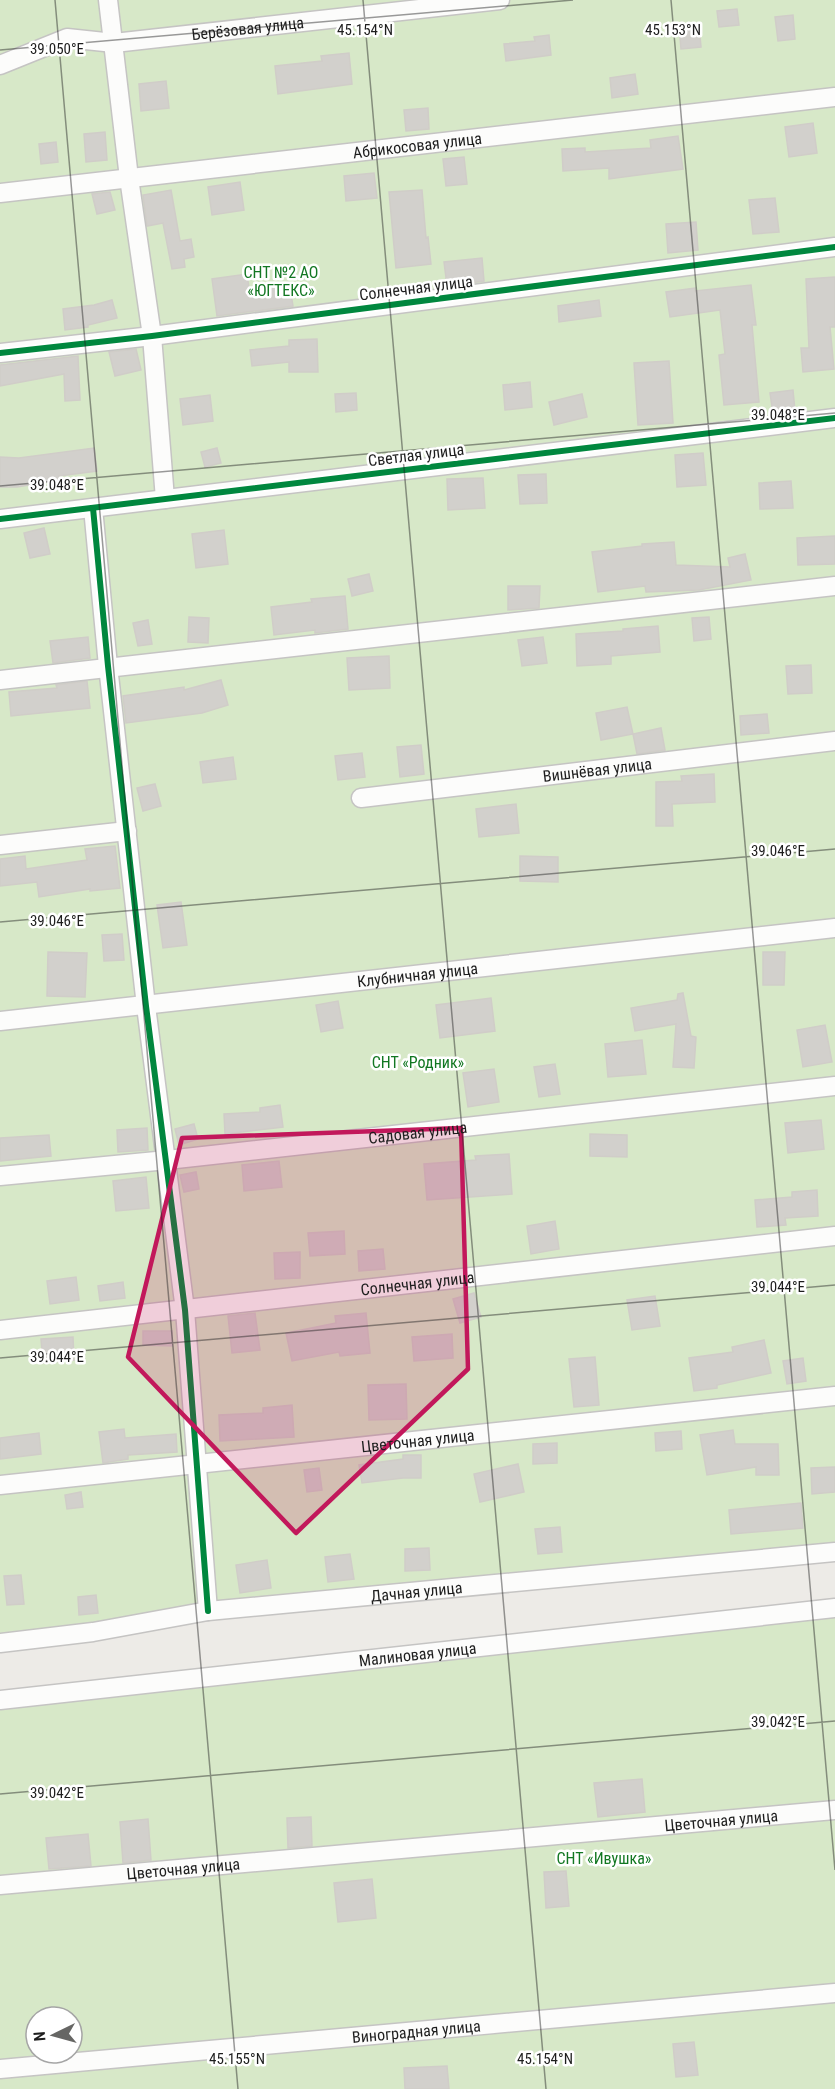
<svg xmlns="http://www.w3.org/2000/svg" width="835" height="2089" font-family="'Roboto Condensed',sans-serif">
<style>
.grass{fill:#d7e8c8;fill-rule:evenodd}
.building{fill:#d2d0cc;stroke:#d0cdc8;stroke-width:1.5}
.lines{fill:none;stroke-linecap:round;stroke-linejoin:round}
.street-casing{stroke:#c5c4c3;stroke-width:21}
.street{stroke:#fcfcfb;stroke-width:18}
.cycleway-casing{stroke:#fff;stroke-width:10}
.cycleway{stroke:#00873e;stroke-width:6}
.marked{fill:#c2185b;fill-opacity:0.2;stroke:#c2185b;stroke-width:4.5;stroke-linejoin:round}
.ticks{fill:none;stroke:#1e1e1e;stroke-width:1.5;stroke-opacity:0.45}
.labels{text-anchor:middle;dominant-baseline:central;stroke-width:5;stroke-linejoin:round;paint-order:stroke}
.street-label{font-size:16px;fill:#1e1e1e;stroke:#fff}
.park-label{font-size:16px;fill:#127722;stroke:#fff}
.ticks-label{font-size:15px;text-anchor:middle;fill:#1e1e1e;stroke:#fff;stroke-width:5;stroke-linejoin:round;paint-order:stroke}
</style>
<rect width="100%" height="100%" fill="#edebe7"/>
<path class="grass" d="M0 0H835V1548L0 1643Z
M835 1603V2089H0V1692ZM36 2017H72V2053H36Z"/>
<path class="building" d="M737 9 739 25 719 27 717 11Z
M793 15 795 39 778 41 775 17Z
M699 24 701 47 681 49 679 26Z
M549 35 551 55 506 61 504 44 535 41 534 37Z
M349 53 352 84 278 94 275 66 322 61 321 56Z
M635 74 638 94 612 98 610 78Z
M166 81 169 108 141 111 139 84Z
M428 108 429 129 406 131 404 110Z
M813 123 817 153 789 157 785 127Z
M105 132 107 160 86 162 84 134Z
M678 136 683 169 609 179V168L563 171 562 149 585 148V152L651 148 650 140Z
M56 142 58 162 41 164 39 144Z
M464 157 467 184 446 186 443 159Z
M374 173 377 198 346 201 344 176Z
M240 182 244 210 212 215 208 187Z
M171 190 180 241 191 239 194 257 184 259 185 267 172 269 163 223 147 226 143 195Z
M422 190 426 238 428 237 431 264 396 268 389 192Z
M110 192 115 210 97 214 92 194Z
M775 198 779 232 753 234 749 200Z
M696 222 698 250 668 253 666 224Z
M482 258 484 281 447 286 444 262Z
M247 274 249 288 289 282 293 306 217 316 212 279Z
M835 277V327H830L834 369 803 372 801 348H809L806 279Z
M751 285 756 325H752L759 402 724 405 719 355 725 354 720 310 670 317 666 292 695 288V291Z
M112 300 117 318 88 325V327L65 330 63 309 94 305Z
M599 300 601 316 559 322 558 306Z
M317 339 318 372H289V362L252 366 250 350 289 346V340Z
M136 349 141 370 115 376 109 352Z
M78 356 80 400 65 401 64 374 0 386V365Z
M669 361 673 423 638 425 634 363Z
M530 382 532 407 505 410 503 385Z
M793 390 795 411 773 414 770 393Z
M356 393 357 410 336 412 335 394Z
M582 394 587 417 554 425 549 402Z
M210 395 213 421 183 425 180 399Z
M94 448 97 471 59 476V480L17 487H0V457L19 458Z
M217 448 221 463 205 467 201 452Z
M703 453 706 485 677 487 675 455Z
M546 474 547 503 520 504 518 475Z
M483 478 485 508 448 510 447 479Z
M791 481 793 508 760 509 759 483Z
M44 528 50 554 30 558 24 533Z
M224 530 228 564 196 568 192 534Z
M835 536V564L798 565 797 538Z
M674 542 676 565 730 567 728 558 745 554 751 580 699 590 646 592 645 586 598 592 592 552 642 546V544Z
M369 574 373 591 352 596 348 579Z
M508 586H540L539 608 508 610Z
M345 596 348 629 315 633V630L274 635 271 607 312 602 311 599Z
M189 617 209 618 208 643 188 642Z
M709 617 711 639 694 641 692 618Z
M148 620 152 644 138 646 133 623Z
M658 626 660 652 611 656V664L577 666 576 634 623 631V629Z
M88 637 90 658 53 663 50 641Z
M543 637 547 663 522 666 518 640Z
M389 656 390 688 349 690 347 658Z
M811 665 812 693 788 694 786 666Z
M221 680 228 705 202 713 126 723 123 696 184 687V690Z
M87 681 90 708 11 716 9 692 57 688 56 685Z
M627 707 633 734 601 740 596 713Z
M767 714 769 733 741 735 740 716Z
M661 728 665 750 637 754 633 734Z
M421 745 424 774 400 777 397 747Z
M362 753 365 777 338 780 335 756Z
M233 757 236 779 203 783 200 762Z
M714 774 715 802 672 804 673 826H656V782L682 781 681 776Z
M155 784 161 806 143 811 137 788Z
M516 804 519 833 479 837 476 809Z
M115 846 120 888 90 891V889L39 897 37 882 0 886V859L25 856 26 869 87 860 85 849Z
M520 856 558 857V882L520 881Z
M181 902 187 945 163 948 157 905Z
M122 934 124 960 104 961 102 935Z
M48 952 87 953 85 997 47 996Z
M763 952H785L784 985H763Z
M683 993 691 1036 696 1037 694 1068 673 1067 676 1024 635 1031 631 1008 677 1000 678 994Z
M491 998 495 1031 440 1038 436 1005Z
M338 1001 343 1028 321 1032 316 1005Z
M825 1025 832 1062 803 1067 797 1030Z
M642 1040 646 1074 608 1077 605 1044Z
M555 1064 560 1094 539 1097 534 1067Z
M494 1069 499 1102 468 1107 463 1073Z
M280 1105 283 1127 225 1134 224 1114 260 1112V1108Z
M821 1120 824 1149 788 1153 785 1123Z
M194 1124 198 1139 179 1145 175 1129Z
M147 1128 148 1150 118 1152 117 1130Z
M590 1134 627 1135V1157L590 1156Z
M49 1135 51 1156 0 1161V1138Z
M509 1154 512 1194 427 1200 424 1164 476 1160 475 1156Z
M279 1161 282 1187 244 1191 242 1165Z
M196 1172 199 1189 184 1192 180 1175Z
M146 1177 149 1208 116 1211 113 1181Z
M817 1190 818 1216 785 1218 786 1225 757 1227 755 1200 792 1197V1192Z
M555 1221 559 1249 531 1254 527 1226Z
M344 1231 345 1254 310 1256 308 1233Z
M383 1249 385 1269 359 1271 358 1251Z
M300 1252V1278L275 1279 274 1253Z
M76 1277 79 1300 50 1304 47 1281Z
M123 1282 125 1298 100 1301 98 1286Z
M474 1293 481 1317 460 1323 453 1299Z
M655 1296 660 1326 632 1330 627 1300Z
M255 1313 260 1350 232 1353 228 1316Z
M366 1313 370 1353 340 1356 339 1352 292 1361 286 1333 336 1323 335 1316Z
M143 1331H172V1346L143 1345Z
M452 1334 453 1358 414 1361 412 1337Z
M73 1337 74 1360 43 1363 41 1339Z
M764 1340 771 1373 717 1385V1388L694 1391 689 1358 733 1352 732 1347Z
M595 1357 599 1405 574 1407 569 1359Z
M803 1358 806 1381 787 1384 783 1361Z
M406 1384 407 1419 369 1420 368 1385Z
M292 1405 294 1437 220 1441 219 1415 263 1413V1408Z
M124 1429 125 1438 176 1434 177 1452 128 1455V1459L103 1463 99 1432Z
M733 1430 735 1444H778L779 1475H756V1467L707 1475 700 1435Z
M681 1431 682 1449 656 1451 655 1433Z
M39 1433 41 1454 0 1459V1438Z
M557 1443V1463L533 1464V1444Z
M403 1455H421V1478H403L362 1483 359 1465 403 1459Z
M518 1464 524 1492 480 1502 474 1474Z
M835 1467V1492L812 1494 811 1468Z
M319 1468 322 1490 307 1492 304 1470Z
M81 1492 83 1507 67 1509 65 1495Z
M801 1503 803 1528 731 1534 729 1510Z
M560 1527 562 1552 538 1554 535 1529Z
M429 1548 430 1570 405 1571V1549Z
M350 1554 354 1579 328 1582 325 1557Z
M267 1560 271 1588 240 1593 236 1565Z
M21 1575 24 1604 7 1605 4 1576Z
M96 1595 98 1613 79 1615 78 1597Z
M642 1779 645 1812 598 1817 594 1783Z
M311 1817 312 1846 288 1848 287 1818Z
M148 1819 151 1860 123 1863 120 1822Z
M88 1834 91 1866 49 1869 46 1838Z
M566 1871 569 1906 546 1908 544 1872Z
M372 1879 376 1918 338 1922 334 1883Z
M694 2042 698 2075 676 2077 673 2044Z
M447 2066 449 2089H405L404 2068Z"/>
<g class="lines">
<g class="street-casing">
<g id="street">
<path d="M108 0 129 178 152 336 165 499"/>
<path id="s1" d="M0 65 67 38 114 43 500 0"/>
<path id="s2" d="M0 193 835 97"/>
<path d="M0 353 152 336 835 247"/>
<path d="M93 508 108 666 146 1006 185 1310 208 1611"/>
<path d="M0 519 835 418"/>
<path d="M0 680 835 586"/>
<path id="s3" d="M361 798 835 741"/>
<path d="M0 845 127 831"/>
<path id="s4" d="M0 1021 835 928"/>
<path id="s5" d="M0 1176 167 1160 835 1086"/>
<path id="s6" d="M0 1330 835 1236"/>
<path id="s7" d="M0 1485 835 1396"/>
<path id="s8" d="M0 1643 93 1632 208 1611 835 1552"/>
<path id="s9" d="M0 1700 835 1608"/>
<path id="s10" d="M0 1885 835 1810"/>
<path id="s11" d="M0 2069 835 1993"/>
</g>
</g>
<use href="#street" class="street"/>
<g class="cycleway-casing">
<path id="cycleway" d="M0 353 152 336 835 247
M93 508 108 666 146 1006 185 1310 208 1611
M0 519 835 418"/>
</g>
<use href="#cycleway" class="cycleway"/>
</g>
<path class="marked" d="M461 1128 468 1369 296 1533 128 1357 182 1138Z"/>
<path class="ticks" d="M55 0 238 2089M363 0 546 2089M671 0 835 1870M0 50 573 0M0 486 835 413M0 922 835 849M0 1358 835 1285M0 1794 835 1721"/>
<g class="labels">
<g class="street-label">
<text stroke="none"><textPath href="#s1" startOffset="254">Берёзовая улица</textPath></text>
<text stroke="none"><textPath href="#s2" startOffset="420">Абрикосовая улица</textPath></text>
<text transform="translate(416 288) rotate(-7)">Солнечная улица</text>
<text transform="translate(416 455) rotate(-7)">Светлая улица</text>
<text stroke="none"><textPath href="#s3" startOffset="238">Вишнёвая улица</textPath></text>
<text stroke="none"><textPath href="#s4" startOffset="420">Клубничная улица</textPath></text>
<text stroke="none"><textPath href="#s5" startOffset="420">Садовая улица</textPath></text>
<text stroke="none"><textPath href="#s6" startOffset="420">Солнечная улица</textPath></text>
<text stroke="none"><textPath href="#s7" startOffset="420">Цветочная улица</textPath></text>
<text stroke="none"><textPath href="#s8" startOffset="420">Дачная улица</textPath></text>
<text stroke="none"><textPath href="#s9" startOffset="420">Малиновая улица</textPath></text>
<text stroke="none"><textPath href="#s10" startOffset="724">Цветочная улица</textPath></text>
<text stroke="none"><textPath href="#s10" startOffset="184">Цветочная улица</textPath></text>
<text stroke="none"><textPath href="#s11" startOffset="418">Виноградная улица</textPath></text>
</g>
<g class="park-label">
<text x="281" y="272">СНТ №2 АО<tspan x="281" dy="18">«ЮГТЕКС»</tspan></text>
<text x="418" y="1062">СНТ «Родник»</text>
<text x="604" y="1858">СНТ «Ивушка»</text>
</g>
</g>
<g class="ticks-label">
<text x="365" y="35">45.154°N</text>
<text x="673" y="35">45.153°N</text>
<text x="57" y="54">39.050°E</text>
<text x="778" y="420">39.048°E</text>
<text x="57" y="490">39.048°E</text>
<text x="778" y="856">39.046°E</text>
<text x="57" y="926">39.046°E</text>
<text x="778" y="1292">39.044°E</text>
<text x="57" y="1362">39.044°E</text>
<text x="778" y="1727">39.042°E</text>
<text x="57" y="1798">39.042°E</text>
<text x="237" y="2064">45.155°N</text>
<text x="545" y="2064">45.154°N</text>
</g>
<g transform="translate(54 2035) rotate(265)"><circle r="28" fill="#ffffff" stroke="#a5a5a5" stroke-width="1.5"/>
<path d="M0-4.5L10 22L0 15L-10 22Z" fill="#666664"/>
<text y="-9" font-size="16" font-weight="bold" text-anchor="middle" fill="#1e1e1e">N</text>
</g>
</svg>
